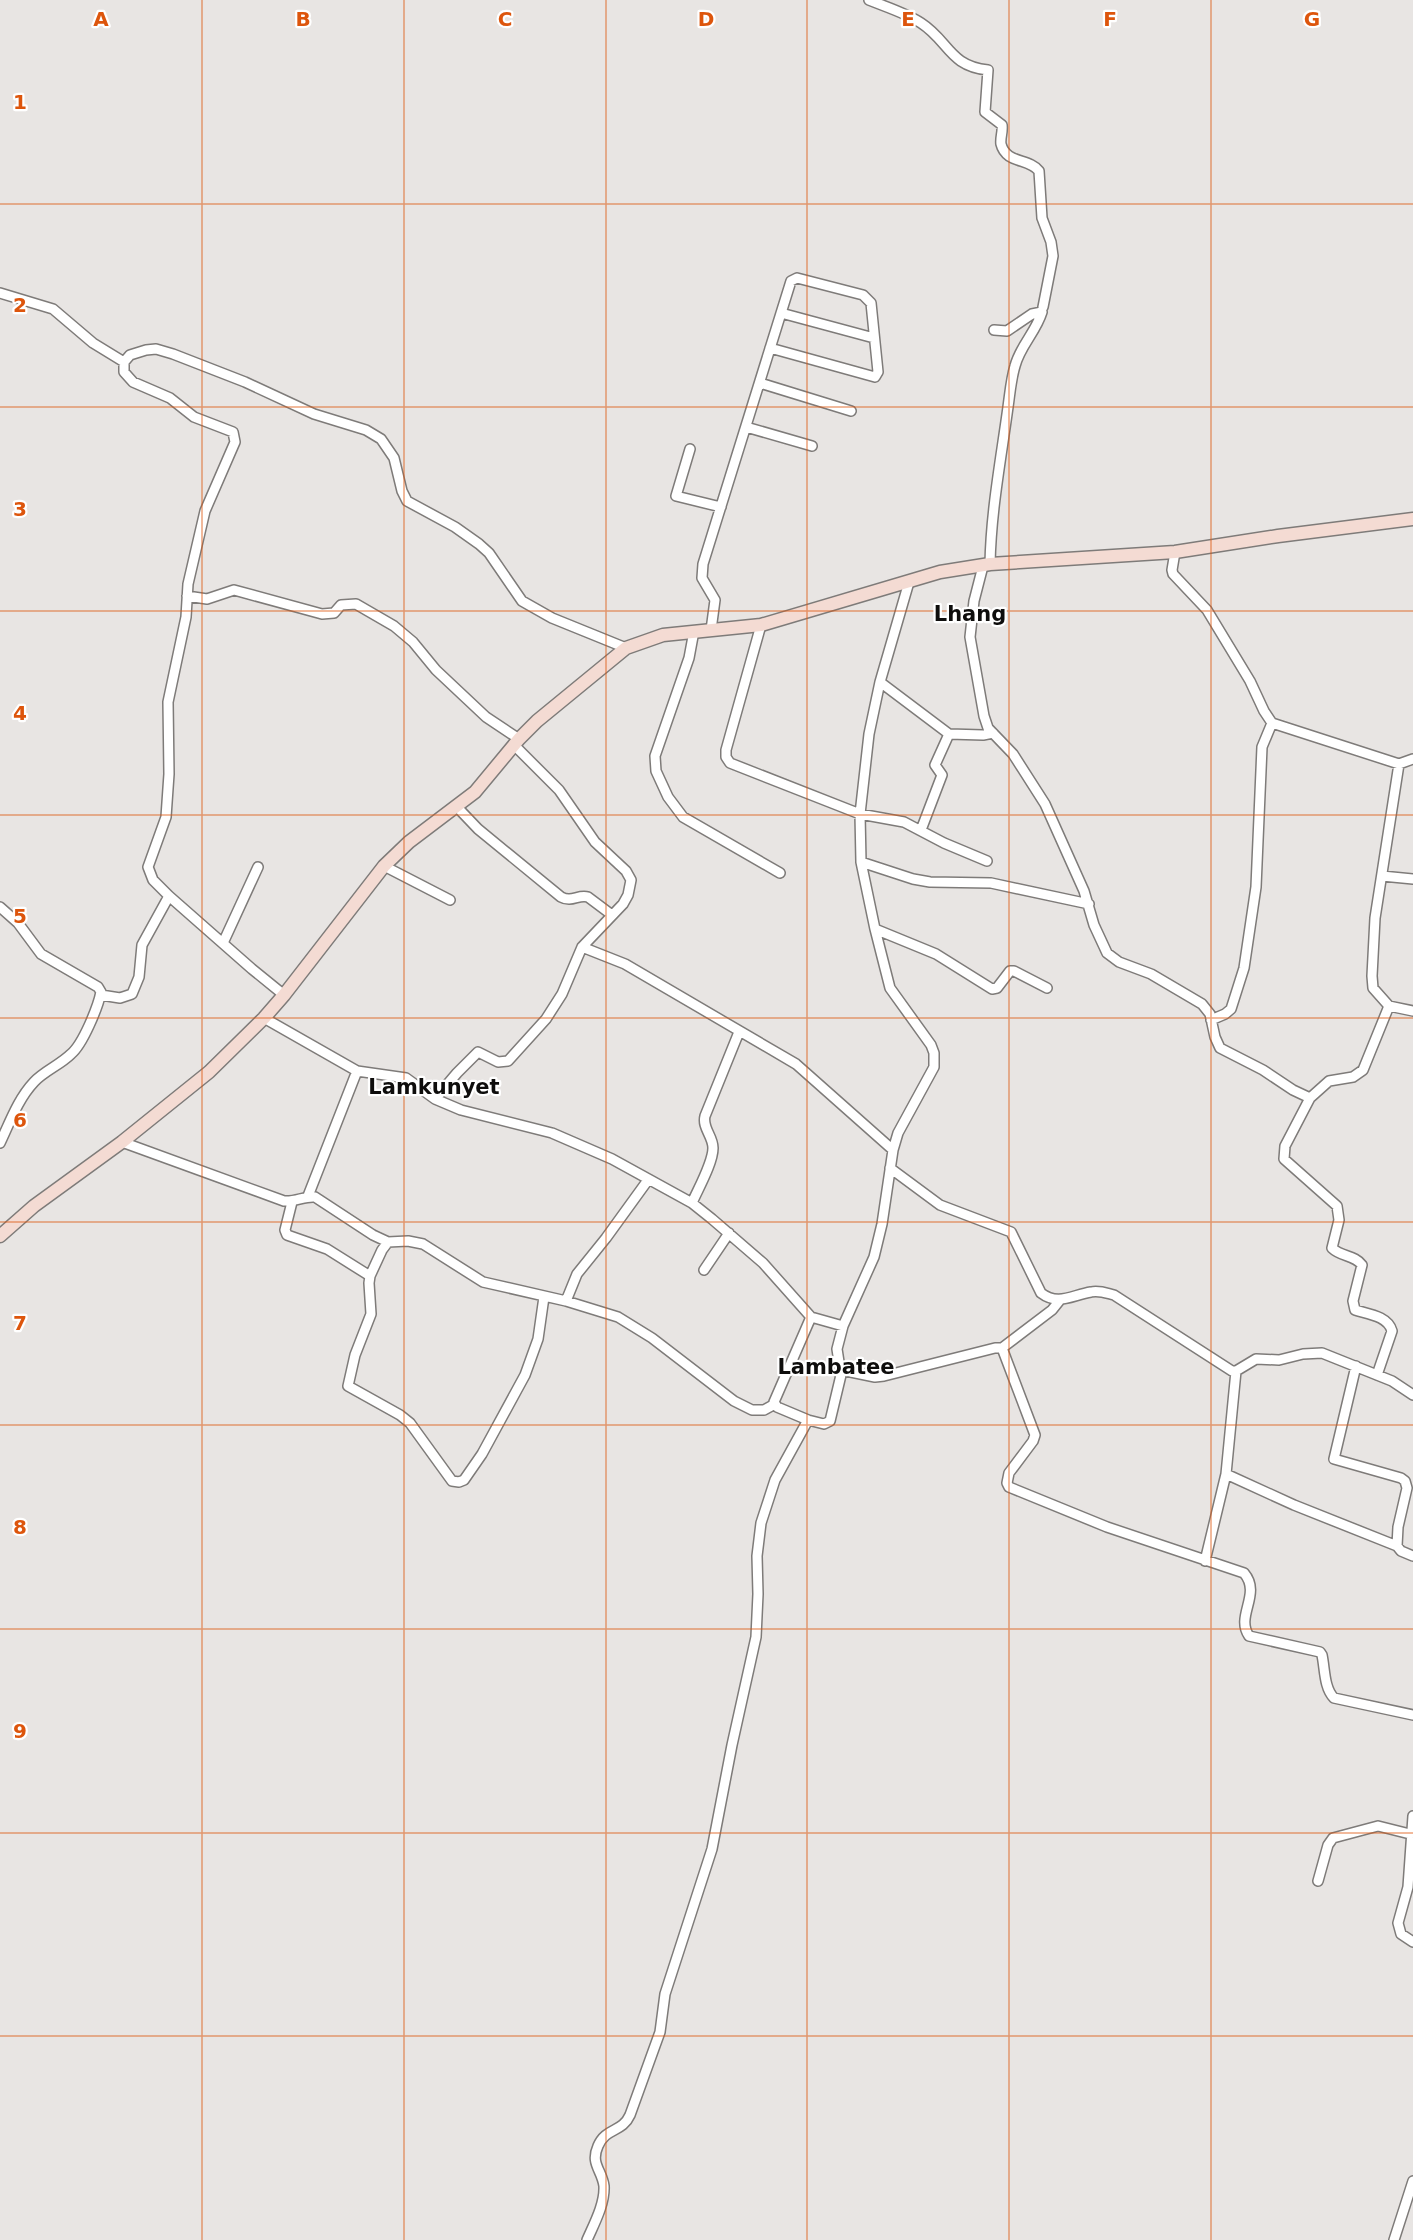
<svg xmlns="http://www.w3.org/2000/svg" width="1413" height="2240" font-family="'DejaVu Sans',sans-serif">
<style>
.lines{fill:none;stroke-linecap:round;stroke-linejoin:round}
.street-casing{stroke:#7e7b79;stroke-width:12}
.secondary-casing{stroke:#7e7b79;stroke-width:15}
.street{stroke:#fff;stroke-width:9}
.secondary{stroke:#f4dbd3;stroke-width:12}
.grid{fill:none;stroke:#dd550c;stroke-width:1.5;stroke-opacity:0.55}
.labels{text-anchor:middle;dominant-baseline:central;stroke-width:4.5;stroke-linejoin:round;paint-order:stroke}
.quarter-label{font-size:21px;font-weight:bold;fill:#0e0d0c;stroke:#fff}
.grid-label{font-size:20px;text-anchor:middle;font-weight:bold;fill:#dd550c;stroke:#fff;stroke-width:4.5;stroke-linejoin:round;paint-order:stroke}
</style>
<rect width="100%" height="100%" fill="#e8e5e3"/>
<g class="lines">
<g class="street-casing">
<path id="street" d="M869 0C886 7 906 13 921 23 949 41 949 66 988 70L985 112 1002 125C1003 132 1000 138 1001 144 1006 164 1029 158 1039 171L1042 218 1051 242 1053 256 1043 307
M0 293 53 309 93 343 124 362 130 355 146 350 156 349 173 354 245 382 314 414 366 430 381 439 394 458 402 491 407 501 455 527 479 544 489 553 522 601 552 618 626 648
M781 313 874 338
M124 362V372L133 382 170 398 194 417 233 432 235 442 205 511 188 584 186 617 168 702 169 774 166 817 148 867 153 880 169 896 252 969 284 995
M760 383 851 411
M746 427 812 446
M690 449 676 496 721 507
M1175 552 1172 570 1173 574 1207 610 1250 681 1264 711 1272 723 1399 764
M990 564C991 511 1001 459 1008 407 1010 393 1011 379 1015 366 1020 346 1036 332 1042 312L1032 314 1007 331 994 330
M983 566 974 601 970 637 984 716 988 728 1013 754 1045 804 1084 891 1094 925 1107 953 1119 962 1151 974 1202 1004 1210 1014 1215 1037 1220 1048 1263 1070 1293 1090 1310 1098 1329 1081 1353 1077 1363 1070 1389 1006 1373 988 1372 976 1375 918 1399 764 1413 759
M187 596 207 599 234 590 322 614 334 613 341 605 356 604 394 626 413 642 436 670 486 717 519 739
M761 625 726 750V757L730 763 860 814 904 822 944 843 987 861
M711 630 715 600 702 578 703 564 791 281 797 278 863 295 871 303 878 372 875 377 770 348
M694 631 689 658 655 756 656 771 668 797 683 817 780 873
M880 682 949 734 935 765 942 775 921 830
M949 734 983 735 993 733
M457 807 478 829 561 897C572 903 578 894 588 897L612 915
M861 862 913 879 930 882 991 883 1089 904
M384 866 450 900
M1382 876 1413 879
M0 907 18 923 41 954 98 987 101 992C98 1007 83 1044 71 1054 60 1065 44 1071 34 1082 18 1099 10 1122 0 1143
M875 929 936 954 992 989 997 988 1010 971H1014L1047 988
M223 943 258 867
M582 947 625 964 796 1064 893 1150
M101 995 120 998 132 994 139 977 142 945 169 896
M1389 1006 1413 1011
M264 1018 357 1071 406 1078 435 1099 461 1110 552 1133 612 1159 692 1203 712 1219 763 1263 811 1317 843 1326
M1211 1020 1225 1014 1231 1009 1244 968 1256 887 1262 747 1272 723
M1310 1098 1285 1146 1284 1159 1337 1206 1339 1220 1332 1248C1341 1257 1355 1255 1362 1265L1353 1301 1355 1310C1368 1314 1388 1316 1392 1331L1377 1375
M435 1099 457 1073 478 1052 498 1062 508 1061 546 1019 562 994 582 947 623 904 628 895 631 880 626 871 595 842 559 790 514 745
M122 1142 284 1201C296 1202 304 1196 315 1197L373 1235 388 1242 408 1241 423 1244 483 1282 566 1301 618 1317 652 1338 734 1401 752 1410H764L775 1404
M890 1168 940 1205 1011 1232 1041 1293C1058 1306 1072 1295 1091 1292 1099 1290 1106 1293 1114 1295L1232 1371H1236L1256 1359 1279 1360 1303 1354 1322 1353 1392 1381 1413 1395
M308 1196 357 1071
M292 1202 285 1230 287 1235 327 1249 370 1276
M692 1203C698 1189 713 1163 713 1148 713 1136 702 1128 705 1116L739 1032
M388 1242 382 1250 370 1276 369 1283 371 1314 355 1355 348 1386 400 1415 410 1423 452 1481 459 1482 464 1480 482 1454 525 1375 538 1339 544 1297
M704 1270 729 1233
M566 1301 577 1274 606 1238 648 1180
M1002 1348 1035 1435 1033 1441 1009 1473 1007 1483 1009 1487 1107 1527 1244 1573C1262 1594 1235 1616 1249 1636L1320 1652 1322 1655C1325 1669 1324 1688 1334 1698L1413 1715
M1356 1366 1334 1459 1401 1478 1405 1481 1407 1488 1398 1527 1397 1546
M841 1370 875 1377 884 1376 995 1348H1002L1052 1310 1060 1300
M808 1420 777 1407 774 1402 811 1317
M1226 1474 1294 1505 1397 1546 1401 1551 1413 1556
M1205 1561 1226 1474 1236 1371
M1413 1816 1408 1887 1398 1923 1401 1934 1413 1942
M1318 1881 1328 1845 1333 1838 1378 1826 1410 1834
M587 2240C594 2224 605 2204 604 2186 602 2170 590 2164 598 2146 606 2127 622 2133 630 2115L660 2032 665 1994 712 1849 732 1745 756 1637 758 1594 757 1556 761 1523 775 1480 808 1420 824 1424 830 1421 841 1375 837 1349 843 1326 874 1257 882 1224 893 1150 898 1133 934 1067V1053L931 1045 890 988 875 929 861 862 860 814 869 734 880 682 909 582
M1394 2240 1413 2181"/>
</g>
<g class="secondary-casing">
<path id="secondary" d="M0 1236 34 1206 122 1142 209 1072 264 1018 284 995 384 866 409 842 475 792 519 739 537 721 626 648 663 635 761 625 940 572 990 564 1175 552 1278 536 1413 519"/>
</g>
<use href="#street" class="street"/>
<use href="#secondary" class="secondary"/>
</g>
<path class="grid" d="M202 0V2240M404 0V2240M606 0V2240M807 0V2240M1009 0V2240M1211 0V2240M0 204H1413M0 407H1413M0 611H1413M0 815H1413M0 1018H1413M0 1222H1413M0 1425H1413M0 1629H1413M0 1833H1413M0 2036H1413"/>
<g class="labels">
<g class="quarter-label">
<text x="970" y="614">Lhang</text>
<text x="434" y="1087">Lamkunyet</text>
<text x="836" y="1367">Lambatee</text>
</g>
</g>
<g class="grid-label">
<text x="101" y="26">A</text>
<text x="303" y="26">B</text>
<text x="505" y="26">C</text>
<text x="706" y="26">D</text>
<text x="908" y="26">E</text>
<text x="1110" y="26">F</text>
<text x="1312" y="26">G</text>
<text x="20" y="109">1</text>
<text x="20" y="312">2</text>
<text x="20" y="516">3</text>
<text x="20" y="720">4</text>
<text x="20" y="923">5</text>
<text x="20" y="1127">6</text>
<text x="20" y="1330">7</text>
<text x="20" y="1534">8</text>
<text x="20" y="1738">9</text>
</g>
</svg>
